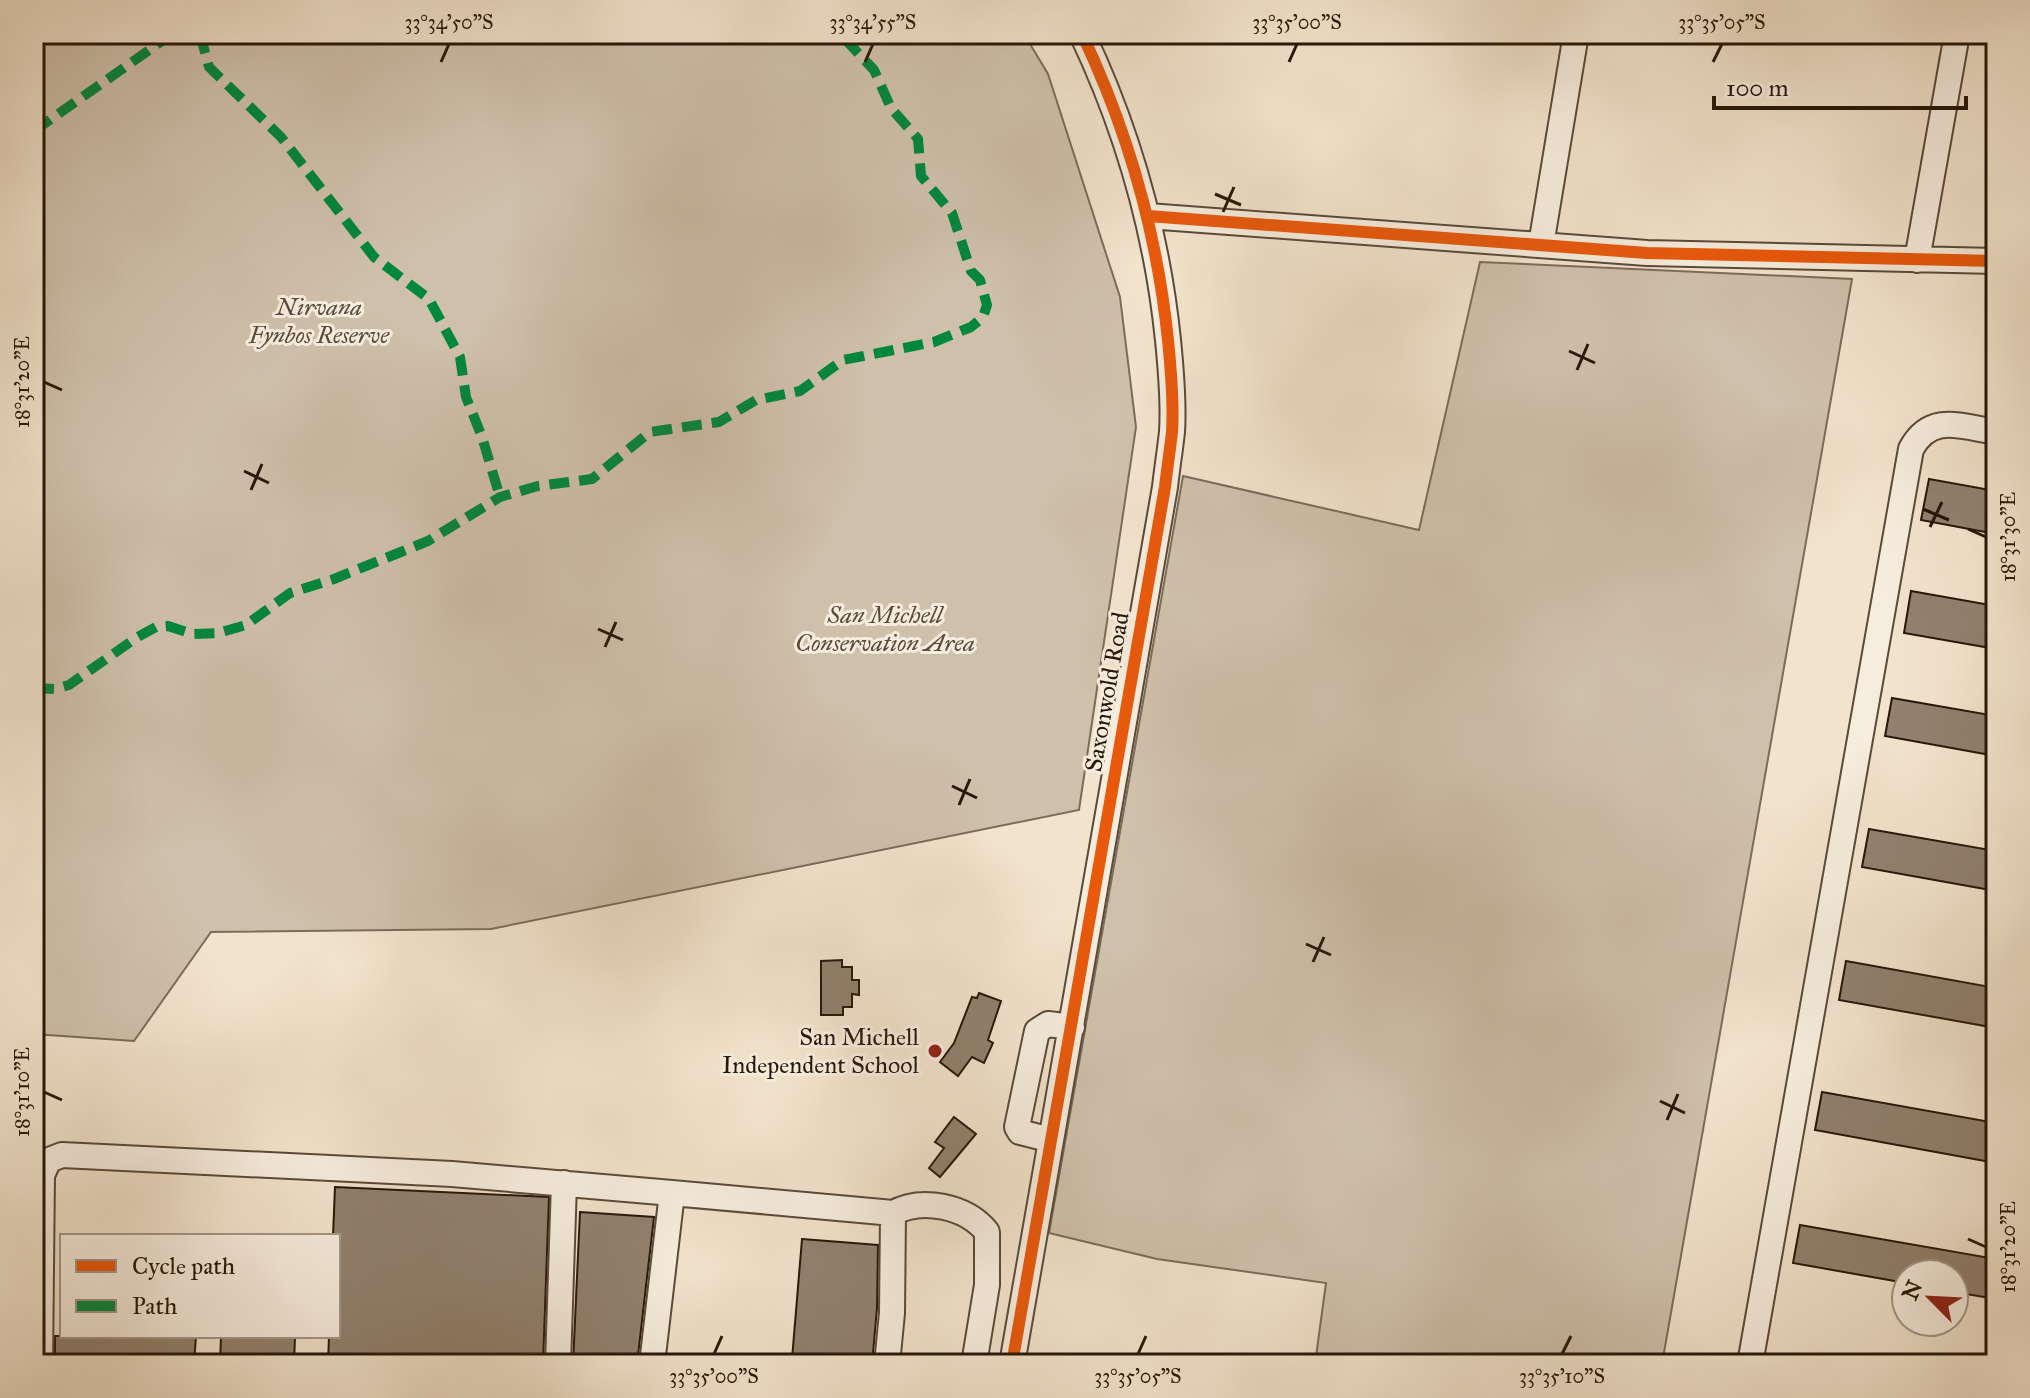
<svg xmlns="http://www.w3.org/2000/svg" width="2030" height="1398" font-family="'IM FELL Great Primer',serif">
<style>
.green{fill:#cfc0ab;stroke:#7b6c5a;stroke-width:2}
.building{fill:#91816e;stroke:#271708;stroke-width:2}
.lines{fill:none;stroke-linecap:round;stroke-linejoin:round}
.minor-casing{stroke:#5a4a39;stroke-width:28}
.minor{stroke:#f7edde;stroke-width:24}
.quiet{stroke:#00873e;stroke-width:10;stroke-dasharray:20 10;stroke-linecap:butt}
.cycleway-casing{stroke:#f7edde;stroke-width:17}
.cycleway{stroke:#e8590c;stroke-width:12}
.ticks{fill:none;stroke:#271708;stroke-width:3}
.poi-dot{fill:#8f2418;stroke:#f7edde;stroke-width:3}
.labels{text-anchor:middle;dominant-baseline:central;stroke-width:6;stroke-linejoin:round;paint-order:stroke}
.park-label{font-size:24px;font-style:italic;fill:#594a39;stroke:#f7edde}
.street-label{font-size:24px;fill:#271708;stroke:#f7edde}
.poi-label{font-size:24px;fill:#271708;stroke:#f7edde;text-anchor:end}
.neatline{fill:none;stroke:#271708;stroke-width:3}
.ticks-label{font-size:20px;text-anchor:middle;fill:#271708}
</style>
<rect width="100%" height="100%" fill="#f2e3cc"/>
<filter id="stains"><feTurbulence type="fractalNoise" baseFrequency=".0025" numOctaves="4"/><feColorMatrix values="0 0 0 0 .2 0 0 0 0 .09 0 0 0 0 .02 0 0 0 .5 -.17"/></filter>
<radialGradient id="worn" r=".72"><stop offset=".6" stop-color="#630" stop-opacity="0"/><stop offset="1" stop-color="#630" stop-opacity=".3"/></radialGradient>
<path class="green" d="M34 34H1024L1048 74 1120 297 1136 427 1079 810 491 929 211 932 134 1041 34 1034Z
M1480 262 1852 279 1662 1364H1315L1326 1283 1157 1259 1049 1233 1183 476 1419 530Z"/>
<path class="building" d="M1929 479 1996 491V534L1921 520Z
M1911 591 1996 606V649L1904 633Z
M1892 698 1996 716V756L1885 736Z
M1869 829 1996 851V891L1862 867Z
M842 960V967H852V980H859V995L852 994V1007H843V1015H821V961Z
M1846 961 1996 988V1028L1839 1000Z
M979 993 1001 1001 988 1040 993 1043 984 1063 972 1057 958 1076 940 1062 954 1043 972 997 977 998Z
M1822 1092 1996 1123V1163L1815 1130Z
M954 1117 976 1134 940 1177 929 1168 944 1148 935 1142Z
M335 1187 549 1197 543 1364H328L329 1336H338V1236H333Z
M580 1212 654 1217 637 1364H573Z
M1800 1225 1996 1259V1299L1954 1292V1274H1906V1283L1793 1263Z
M802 1239 878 1245 877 1308 872 1364 792 1359Z
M55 1336H196L194 1364H55Z
M221 1336H295L294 1364H220Z"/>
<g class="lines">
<g class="minor-casing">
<path id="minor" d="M1148 216 1647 253 1996 261
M1541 245 1576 34
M1917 260 1957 34
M1051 1140 1020 1132 1017 1127 1037 1031 1048 1024 1072 1027
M672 1193 893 1213 892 1313 887 1364
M893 1213C922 1197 966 1206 987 1232V1285L974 1364
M40 1364 42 1175 49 1160 62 1155 452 1174 672 1193 652 1364
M558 1364 564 1183
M1012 1364 1165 487C1167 469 1170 450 1172 432 1174 402 1171 370 1168 340 1157 233 1128 131 1082 34
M1750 1364 1911 449C1931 412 1962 427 1996 432"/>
</g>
<use href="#minor" class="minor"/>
<path class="quiet" d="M200 34 209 67 281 137 374 257 429 299 460 357 466 397 482 437 500 497
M34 131 172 34
M34 688 54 689 69 685 136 638 156 627 168 626 192 634 218 633 246 625 290 593 334 579 428 541 500 497 538 486 592 479 650 432 719 422 756 400 800 391 843 360 934 342 971 327 983 317 987 305 980 280 971 271 952 213 921 176 918 139 891 108 874 70 840 34"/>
<g class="cycleway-casing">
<path id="cycleway" d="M1148 216 1647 253 1996 261
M1012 1364 1165 487C1167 469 1170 450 1172 432 1174 402 1171 370 1168 340 1157 233 1128 131 1082 34"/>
</g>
<use href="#cycleway" class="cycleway"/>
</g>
<path class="ticks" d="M441 62 449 44M865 62 873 44M1289 62 1297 44M1713 62 1722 44M1215 194 1241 205M1223 212 1234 187M1569 351 1595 363M1577 370 1588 344M44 382 62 390M244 471 269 483M251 490 262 464M1923 509 1949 520M1930 527 1942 502M1968 529 1986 537M598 629 623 640M605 647 616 622M952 786 977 798M959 805 970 779M1306 944 1331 955M1313 962 1324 937M44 1092 62 1100M1660 1101 1685 1113M1667 1120 1678 1094M1968 1239 1986 1247M714 1354 722 1336M1138 1354 1146 1336M1562 1354 1571 1336"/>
<circle class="poi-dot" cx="935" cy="1051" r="8"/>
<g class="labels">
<g class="park-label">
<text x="319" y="307">Nirvana<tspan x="319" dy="28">Fynbos Reserve</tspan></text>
<text x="885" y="615">San Michell<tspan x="885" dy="28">Conservation Area</tspan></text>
</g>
<g class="street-label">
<text transform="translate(1107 692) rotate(-80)">Saxonwold Road</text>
</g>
<g class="poi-label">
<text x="919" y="1037">San Michell<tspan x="919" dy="28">Independent School</tspan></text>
</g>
</g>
<rect width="2030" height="1398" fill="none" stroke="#f2e3cc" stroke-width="88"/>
<rect x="60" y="1234" width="280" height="104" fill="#f7edde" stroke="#a49788" stroke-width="2"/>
<rect x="76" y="1260" width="40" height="12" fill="#e8590c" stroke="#a49788" stroke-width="2"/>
<text x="132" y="1274" font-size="24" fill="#271708">Cycle path</text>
<rect x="76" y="1300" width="40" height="12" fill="#00873e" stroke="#a49788" stroke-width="2"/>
<text x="132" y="1314" font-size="24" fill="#271708">Path</text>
<g transform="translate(1930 1298) rotate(294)"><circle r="38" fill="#f7edde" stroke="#a49788" stroke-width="2"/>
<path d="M0-6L14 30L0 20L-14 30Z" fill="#8f2418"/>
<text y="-12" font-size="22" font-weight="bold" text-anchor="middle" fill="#271708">N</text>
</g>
<path d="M1714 96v12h252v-12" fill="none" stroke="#271708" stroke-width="4"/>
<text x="1726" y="96" font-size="24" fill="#271708" stroke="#f7edde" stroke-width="6" paint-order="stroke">100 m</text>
<rect x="44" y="44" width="1942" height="1310" class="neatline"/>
<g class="ticks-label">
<text x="449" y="29">33°34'50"S</text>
<text x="873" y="29">33°34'55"S</text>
<text x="1297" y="29">33°35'00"S</text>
<text x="1722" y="29">33°35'05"S</text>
<text transform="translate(22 382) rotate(-90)" y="7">18°31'20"E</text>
<text transform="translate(2008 537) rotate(-90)" y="7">18°31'30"E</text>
<text transform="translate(22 1092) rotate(-90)" y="7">18°31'10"E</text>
<text transform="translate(2008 1247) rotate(-90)" y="7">18°31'20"E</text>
<text x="714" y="1383">33°35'00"S</text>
<text x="1138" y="1383">33°35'05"S</text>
<text x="1562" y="1383">33°35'10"S</text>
</g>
<rect width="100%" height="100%" filter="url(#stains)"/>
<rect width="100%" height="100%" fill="url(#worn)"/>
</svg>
